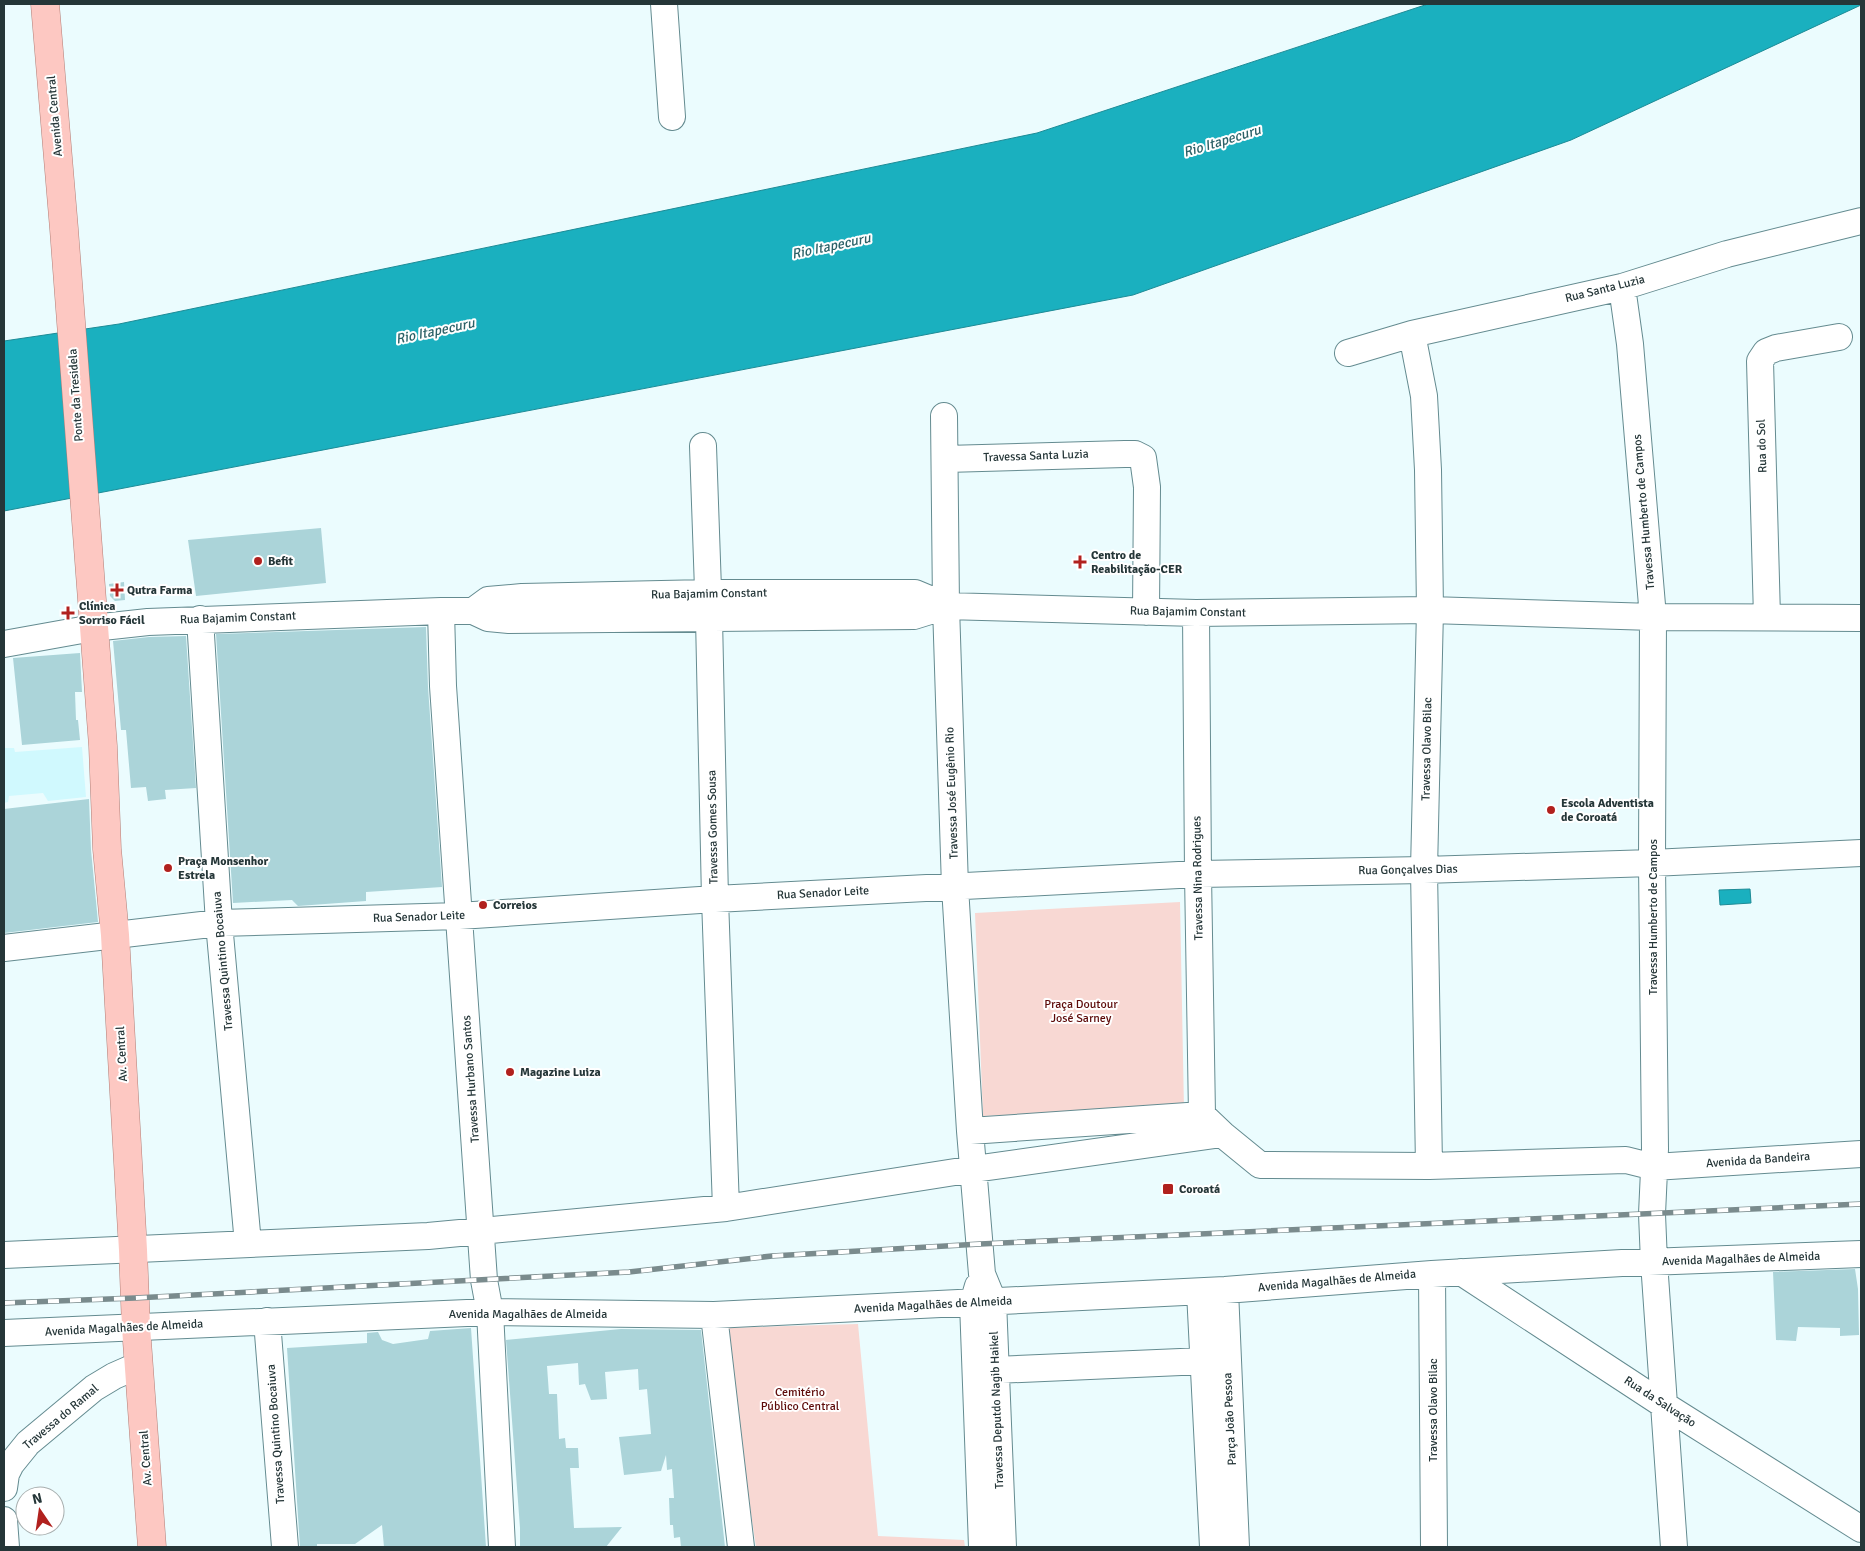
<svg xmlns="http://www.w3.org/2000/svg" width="1865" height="1551" font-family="Signika,sans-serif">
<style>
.built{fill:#d0f9fe}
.green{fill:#f8d8d3}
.water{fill:#1ab0bf;stroke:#1d8b96}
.building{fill:#abd4d9}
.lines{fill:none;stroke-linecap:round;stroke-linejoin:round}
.minor-casing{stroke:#648b90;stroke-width:28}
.major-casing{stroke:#b17e77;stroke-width:29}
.minor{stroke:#fff;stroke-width:26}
.major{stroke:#fdc8c2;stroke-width:28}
.rail-casing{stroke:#7a8b8d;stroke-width:5.5}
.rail{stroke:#fff;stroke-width:4;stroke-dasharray:11;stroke-linecap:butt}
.poi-dot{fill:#b1211e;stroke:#fff;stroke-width:2}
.labels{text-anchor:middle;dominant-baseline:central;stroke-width:4;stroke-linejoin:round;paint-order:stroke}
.street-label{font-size:12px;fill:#253638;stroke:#fff}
.poi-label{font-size:12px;font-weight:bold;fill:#253638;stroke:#fff;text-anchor:start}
.park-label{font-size:12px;fill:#5d0a09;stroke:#fff}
.water-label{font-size:14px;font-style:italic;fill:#2b6167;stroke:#fff}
</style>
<rect width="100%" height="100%" fill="#ebfcfe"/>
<path class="built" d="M82 747 86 797 48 801 43 793 9 796 8 802 4 803V748H14L15 752Z"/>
<path class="green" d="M1180 902 1184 1109 983 1116 975 913Z
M858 1324 878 1536 964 1540 965 1547H756L723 1328Z"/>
<path class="water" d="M1428 4H1861V5L1571 140 1133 295 4 511V341L119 324 1037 133Z
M1750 889 1751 903 1720 905 1719 890Z"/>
<path class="building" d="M321 528 326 583 196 596 188 540Z
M124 582 125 600 115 601 110 596 109 584Z
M426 627 428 687 442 887 366 892V901L298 906 292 900 233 903 216 634Z
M186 636 196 788 165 790 166 799 148 801 146 787 131 788 126 730H121L113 641 149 637Z
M80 653 82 692H75L76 720H78L80 740 22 745 13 658Z
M89 799 91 850 98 922 4 933V809Z
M1855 1269 1858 1289 1859 1335 1840 1336V1328L1798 1327 1796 1341 1776 1340 1773 1272Z
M471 1328 486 1547H384L382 1525 355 1544H317V1547H300L287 1348 367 1343V1333L378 1332 382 1340 393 1344 428 1339 430 1331Z
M621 1329 701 1330 725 1547H681L680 1537 674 1538 673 1525H670L669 1498H674L672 1469 667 1470 666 1455 661 1471 624 1475 619 1437 651 1434 647 1389 639 1390 638 1369 605 1372 607 1399 591 1400 585 1384 579 1385 578 1363 547 1366 549 1394H557L559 1439 565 1438 566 1448H578L579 1468H570L574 1528 622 1527 606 1547H520V1528L506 1340Z"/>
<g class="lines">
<g class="minor-casing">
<path id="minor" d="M664 4 672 117
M1622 287 1630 344 1653 617 1652 863 1655 1149 1652 1214 1654 1262 1674 1547
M1412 334 1424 396 1428 470 1430 610 1424 870 1429 1166
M1348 353 1412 334 1622 287 1727 254 1861 221
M944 416 946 606 955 887 970 1131 982 1274 993 1301 1003 1547
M703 446 709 618 715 899 726 1208
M946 459 1125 454H1135L1143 458 1147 487 1146 612
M441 611 443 686 484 1280 490 1312 502 1547
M473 611 488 600 522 597 708 593H915L946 606
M1196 613 1198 874 1202 1115 1222 1134
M1767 617 1760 361 1766 352 1776 348 1839 337
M200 619 219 923 248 1244
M4 644 93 628 148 622 441 611H473L488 618 509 620 914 616 946 606 1196 613 1430 610 1653 617 1861 618
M4 948 219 923 459 916 715 899 1198 874 1424 870 1652 863 1861 853
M970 1131 1202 1115
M4 1255 428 1236 726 1208 974 1169 1222 1134 1260 1165 1429 1166 1626 1160 1654 1167 1861 1154
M1461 1272 1664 1405 1861 1529
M1432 1274 1434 1547
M978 1286 973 1303 982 1547
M1225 1290 1236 1547
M1200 1292 1213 1547
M714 1315 741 1547
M267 1321 285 1547
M4 1333 490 1312 714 1315 1225 1290 1432 1274 1622 1263 1861 1254
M996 1370 1204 1361
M4 1488 6 1474 11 1464 28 1443 94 1388 114 1376 139 1365
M4 1520 6 1547"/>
</g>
<g class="major-casing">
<path id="major" d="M45 4 64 229 103 746 107 849 115 935 133 1250 136 1327 152 1547"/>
</g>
<use href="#minor" class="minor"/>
<use href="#major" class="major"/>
<g class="rail-casing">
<path id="rail" d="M4 1303 135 1298 629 1272 772 1256 980 1244 1861 1204"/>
</g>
<use href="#rail" class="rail"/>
</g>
<g class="poi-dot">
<circle cx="258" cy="561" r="5"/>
<path d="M1077.5 554.5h5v5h5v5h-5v5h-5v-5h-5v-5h5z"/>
<path d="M114.5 582.5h5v5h5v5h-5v5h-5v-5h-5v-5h5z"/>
<path d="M65.5 605.5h5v5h5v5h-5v5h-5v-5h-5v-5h5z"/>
<circle cx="1551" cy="810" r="5"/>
<circle cx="168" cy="868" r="5"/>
<circle cx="483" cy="905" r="5"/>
<circle cx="510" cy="1072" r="5"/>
<rect x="1162" y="1183" width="12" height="12" rx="2.5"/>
</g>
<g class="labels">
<g class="street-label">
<text transform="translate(55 116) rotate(-95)">Avenida Central</text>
<text transform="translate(1605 289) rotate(-14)">Rua Santa Luzia</text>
<text transform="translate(76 395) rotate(-94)">Ponte da Tresidela</text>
<text transform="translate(1762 446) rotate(-92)">Rua do Sol</text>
<text transform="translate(1036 456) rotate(-2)">Travessa Santa Luzia</text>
<text transform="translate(1644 512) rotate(-95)">Travessa Humberto de Campos</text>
<text transform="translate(709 594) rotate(-1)">Rua Bajamim Constant</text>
<text transform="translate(1188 612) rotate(1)">Rua Bajamim Constant</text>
<text transform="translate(238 618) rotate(-2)">Rua Bajamim Constant</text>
<text transform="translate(1427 749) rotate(-89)">Travessa Olavo Bilac</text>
<text transform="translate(952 793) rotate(-92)">Travessa José Eugênio Rio</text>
<text transform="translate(713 827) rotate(-91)">Travessa Gomes Sousa</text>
<text transform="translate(1408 870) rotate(-1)">Rua Gonçalves Dias</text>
<text transform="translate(1198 878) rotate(-91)">Travessa Nina Rodrigues</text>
<text transform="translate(823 893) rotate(-3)">Rua Senador Leite</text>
<text transform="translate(419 917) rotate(-2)">Rua Senador Leite</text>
<text transform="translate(1653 917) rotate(-90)">Travessa Humberto de Campos</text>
<text transform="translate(223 961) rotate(-95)">Travessa Quintino Bocaiuva</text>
<text transform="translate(122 1054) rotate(-93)">Av. Central</text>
<text transform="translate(471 1079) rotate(-94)">Travessa Hurbano Santos</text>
<text transform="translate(1758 1160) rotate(-4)">Avenida da Bandeira</text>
<text transform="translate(1741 1259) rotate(-2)">Avenida Magalhães de Almeida</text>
<text transform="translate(1337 1281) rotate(-5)">Avenida Magalhães de Almeida</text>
<text transform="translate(933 1305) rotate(-3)">Avenida Magalhães de Almeida</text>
<text x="528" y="1314">Avenida Magalhães de Almeida</text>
<text transform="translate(124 1328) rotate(-3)">Avenida Magalhães de Almeida</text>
<text transform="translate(1660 1402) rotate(33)">Rua da Salvação</text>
<text transform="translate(997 1410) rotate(-92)">Travessa Deputdo Nagib Haikel</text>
<text transform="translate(1433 1410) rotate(-90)">Travessa Olavo Bilac</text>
<text transform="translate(61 1417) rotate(-40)">Travessa do Ramal</text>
<text transform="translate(1230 1419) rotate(-93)">Parça João Pessoa</text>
<text transform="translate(276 1434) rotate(-94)">Travessa Quintino Bocaiuva</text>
<text transform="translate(146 1458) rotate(-94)">Av. Central</text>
</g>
<g class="poi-label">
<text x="1091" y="555">Centro de<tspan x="1091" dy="14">Reabilitação-CER</tspan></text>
<text x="268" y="561">Befit</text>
<text x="127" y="590">Qutra Farma</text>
<text x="79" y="606">Clínica<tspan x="79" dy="14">Sorriso Fácil</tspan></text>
<text x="1561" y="803">Escola Adventista<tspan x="1561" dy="14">de Coroatá</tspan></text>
<text x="178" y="861">Praça Monsenhor<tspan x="178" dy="14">Estrela</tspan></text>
<text x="493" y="905">Correios</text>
<text x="520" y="1072">Magazine Luiza</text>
<text x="1179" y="1189">Coroatá</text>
</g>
<g class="park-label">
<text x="1081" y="1004">Praça Doutour<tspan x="1081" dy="14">José Sarney</tspan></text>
<text x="800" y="1392">Cemitério<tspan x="800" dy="14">Público Central</tspan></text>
</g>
<g class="water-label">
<text transform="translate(1222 141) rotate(-17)">Rio Itapecuru</text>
<text transform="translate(831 246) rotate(-12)">Rio Itapecuru</text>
<text transform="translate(435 331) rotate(-12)">Rio Itapecuru</text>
</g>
</g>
<rect width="1865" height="1551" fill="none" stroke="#253638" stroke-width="10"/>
<g transform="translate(40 1511) rotate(347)"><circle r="24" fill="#ffffff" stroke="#a8afaf"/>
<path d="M0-4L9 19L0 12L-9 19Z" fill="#b1211e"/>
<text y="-8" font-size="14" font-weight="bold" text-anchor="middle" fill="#253638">N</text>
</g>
</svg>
